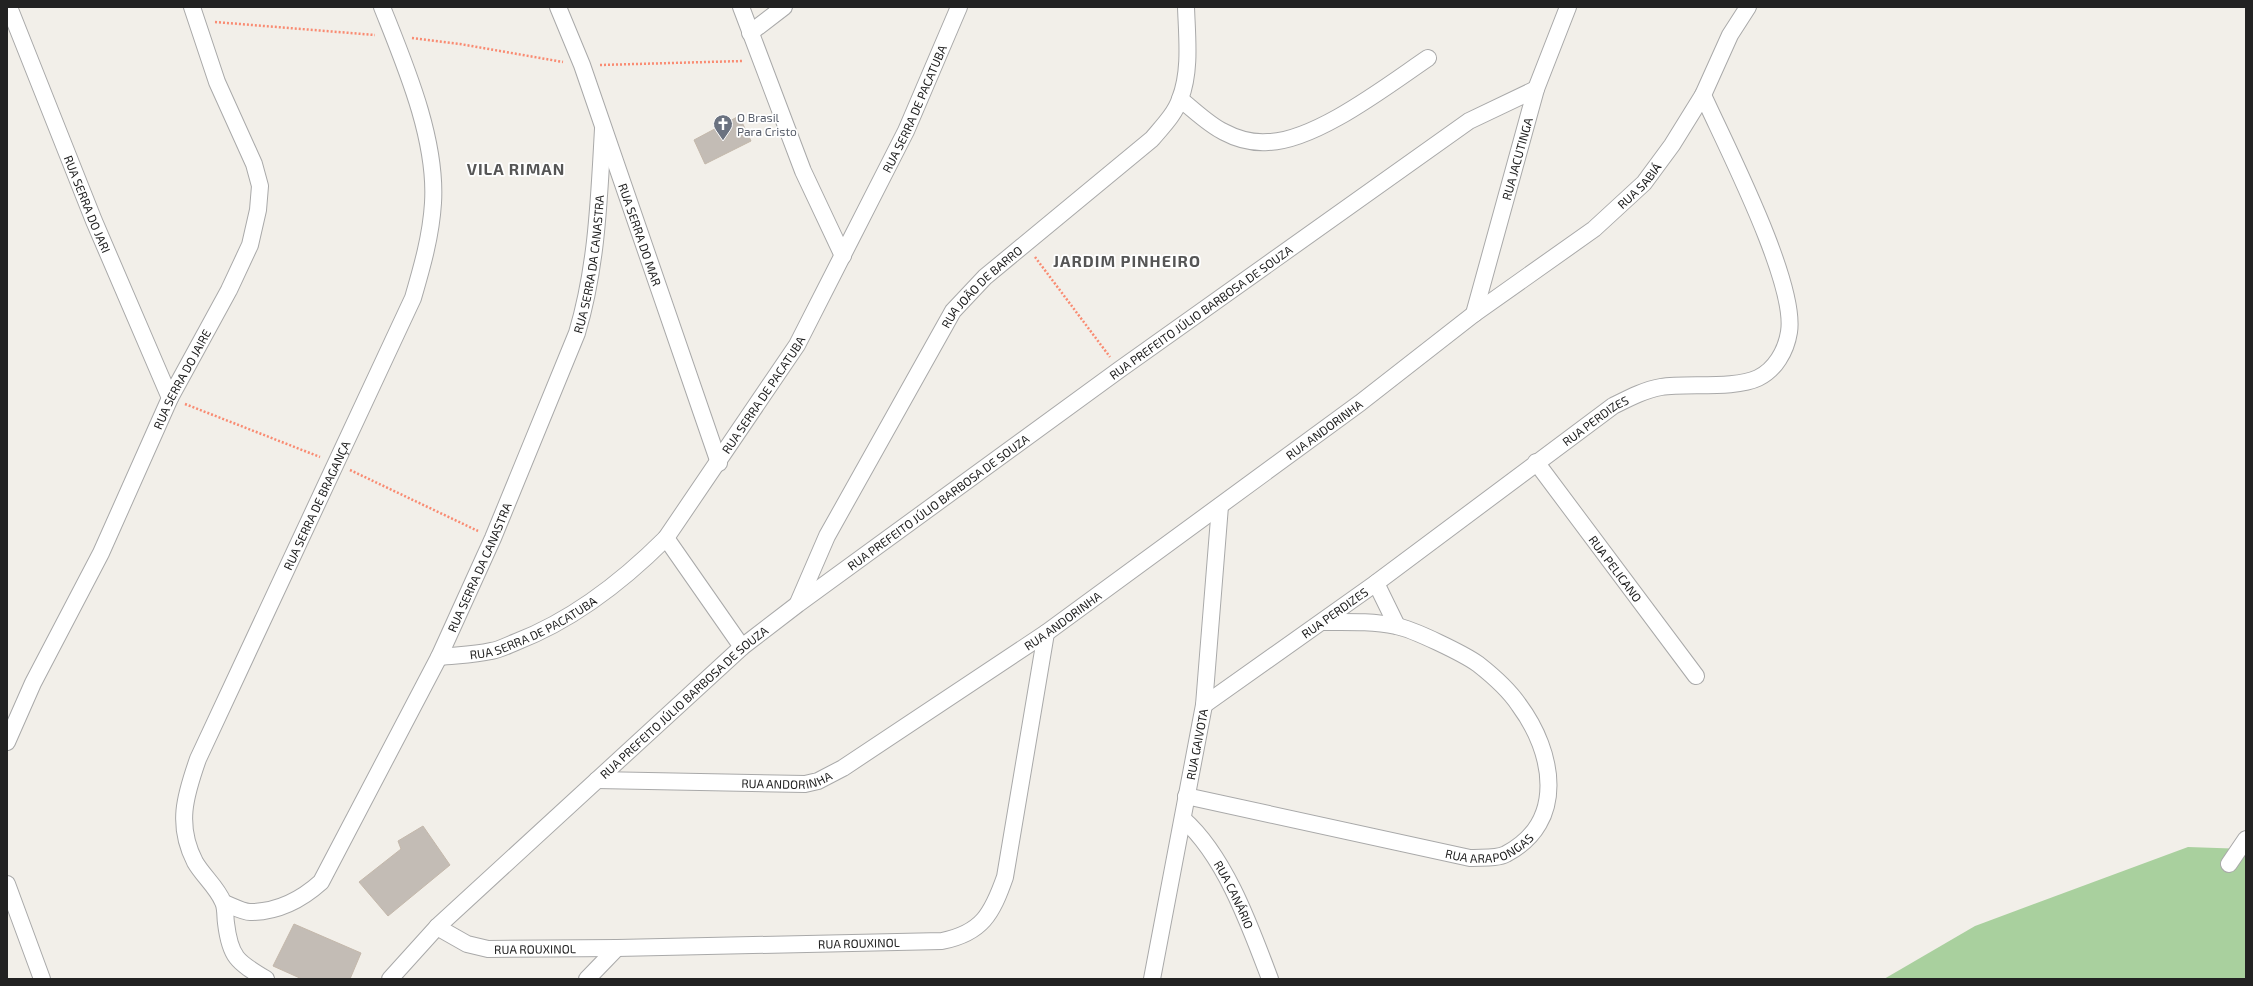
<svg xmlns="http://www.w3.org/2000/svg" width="2253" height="986" font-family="'Exo 2',sans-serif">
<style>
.forest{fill:#a9d09e}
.building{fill:#c3bcb5;stroke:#c4b8ab}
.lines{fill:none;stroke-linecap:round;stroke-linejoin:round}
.minor-casing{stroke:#a9a9a9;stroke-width:18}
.path{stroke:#f98b72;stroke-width:2.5;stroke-dasharray:2 2;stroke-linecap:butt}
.minor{stroke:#fff;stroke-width:16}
.labels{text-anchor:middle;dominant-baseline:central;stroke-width:3.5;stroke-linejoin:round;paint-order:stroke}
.street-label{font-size:12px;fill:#222;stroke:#fff}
.worship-label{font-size:12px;fill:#5b616d;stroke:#fff;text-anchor:start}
.district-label{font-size:16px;font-weight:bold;letter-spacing:1px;fill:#555;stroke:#fff}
</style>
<rect width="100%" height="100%" fill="#f2efe9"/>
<path class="forest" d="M2188 847 2246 849V979H1884L1975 926Z"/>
<path class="building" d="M739 116 751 141 705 164 694 140Z
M423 826 450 865 388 916 359 882 401 849 398 841Z
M294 924 361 953 350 979H302L273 966Z"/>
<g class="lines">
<g class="minor-casing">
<g id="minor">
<path id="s1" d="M9 7 94 221 170 398"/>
<path id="s2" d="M558 7 582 65 719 463"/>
<path d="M741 7 803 171 843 256"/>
<path d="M750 33 784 7"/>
<path d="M1180 99C1194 110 1209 125 1224 132 1237 139 1253 143 1268 142 1316 141 1388 85 1428 58"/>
<path id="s3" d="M1474 314 1536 89 1568 7"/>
<path id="s4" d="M1536 462 1696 676"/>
<path d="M666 538 742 647"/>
<path d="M1376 583 1397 626"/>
<path id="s5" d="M798 603 827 536 953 311 985 277 1152 139C1162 127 1175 114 1180 99 1191 71 1187 37 1186 7"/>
<path id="s6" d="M439 657C456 655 474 655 491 651 499 650 508 645 516 642 573 620 623 581 666 538L797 345 906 131 959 7"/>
<path id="s7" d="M1204 705 1376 583 1613 406C1629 398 1644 390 1661 387 1687 383 1735 389 1758 378 1775 370 1786 351 1789 332 1797 283 1725 144 1703 95"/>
<path id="s8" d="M7 742 33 683 101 553 170 398 229 290 250 245 258 210 260 186 254 164 217 82 192 7"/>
<path id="s9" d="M597 780 805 784 818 781 843 768 1046 633 1360 403 1474 314 1594 229 1644 183 1672 145 1703 95 1730 35 1748 7"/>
<path id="s10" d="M1186 796 1470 858C1480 857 1497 859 1506 854 1567 822 1554 752 1519 705 1509 690 1492 675 1478 664 1464 654 1413 629 1396 626 1372 621 1347 622 1323 622"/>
<path id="s11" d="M1183 819C1225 856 1250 926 1270 979"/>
<path d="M2229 864 2246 839"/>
<path d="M7 884 42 979"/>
<path id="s12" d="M224 903C232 906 243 912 250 912 278 912 301 900 321 882L439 657 493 538 577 333C597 266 599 199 603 129"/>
<path id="s13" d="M437 927 467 944 488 949 617 948 942 941C982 933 992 914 1005 877L1046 633"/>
<path id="s14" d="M266 979C237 962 230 957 226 923 225 917 226 908 223 902 217 887 203 876 195 862 176 825 185 796 198 759L413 298C422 267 431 236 433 203 437 139 405 65 382 7"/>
<path id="s15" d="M390 979 437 927 742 647 798 604 1119 370 1469 121 1536 89"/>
<path d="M587 979 617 948"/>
<path id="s16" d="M1152 979 1204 705 1220 506"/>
</g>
</g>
<path class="path" d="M215 22 375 35
M412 38 460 44 563 62
M600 65 743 61
M1035 257 1110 357
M185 404 320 457
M350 470 478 531"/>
<use href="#minor" class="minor"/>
</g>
<defs>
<g id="church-pin" transform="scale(1)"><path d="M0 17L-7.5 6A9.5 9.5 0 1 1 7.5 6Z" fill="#6b7280" stroke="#fff"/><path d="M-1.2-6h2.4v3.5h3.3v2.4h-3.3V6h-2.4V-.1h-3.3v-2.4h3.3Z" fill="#fff"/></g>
</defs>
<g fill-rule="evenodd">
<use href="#church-pin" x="723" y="124"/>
</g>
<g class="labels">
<g class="street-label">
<text stroke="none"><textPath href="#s6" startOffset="760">RUA SERRA DE PACATUBA</textPath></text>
<text stroke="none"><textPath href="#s3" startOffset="161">RUA JACUTINGA</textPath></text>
<text stroke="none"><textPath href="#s9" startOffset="1237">RUA SABIÁ</textPath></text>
<text stroke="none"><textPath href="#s1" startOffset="212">RUA SERRA DO JARI</textPath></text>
<text stroke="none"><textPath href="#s2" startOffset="242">RUA SERRA DO MAR</textPath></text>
<text stroke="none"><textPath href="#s12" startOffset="783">RUA SERRA DA CANASTRA</textPath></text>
<text stroke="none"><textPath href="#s5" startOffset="368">RUA JOÃO DE BARRO</textPath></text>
<text stroke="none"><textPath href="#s15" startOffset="1052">RUA PREFEITO JÚLIO BARBOSA DE SOUZA</textPath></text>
<text stroke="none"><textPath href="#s8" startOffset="403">RUA SERRA DO JAIRE</textPath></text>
<text stroke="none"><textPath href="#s6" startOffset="436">RUA SERRA DE PACATUBA</textPath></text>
<text stroke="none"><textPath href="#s7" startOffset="484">RUA PERDIZES</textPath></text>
<text stroke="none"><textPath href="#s9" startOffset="838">RUA ANDORINHA</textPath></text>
<text stroke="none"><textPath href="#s15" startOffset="728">RUA PREFEITO JÚLIO BARBOSA DE SOUZA</textPath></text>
<text stroke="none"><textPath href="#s14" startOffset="530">RUA SERRA DE BRAGANÇA</textPath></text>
<text stroke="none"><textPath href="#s12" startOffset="459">RUA SERRA DA CANASTRA</textPath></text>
<text stroke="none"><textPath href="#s4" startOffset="133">RUA PELICANO</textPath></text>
<text stroke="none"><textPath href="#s7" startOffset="160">RUA PERDIZES</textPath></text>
<text stroke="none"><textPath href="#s9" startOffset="514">RUA ANDORINHA</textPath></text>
<text stroke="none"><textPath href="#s6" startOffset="100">RUA SERRA DE PACATUBA</textPath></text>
<text stroke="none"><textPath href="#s15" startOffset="404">RUA PREFEITO JÚLIO BARBOSA DE SOUZA</textPath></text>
<text stroke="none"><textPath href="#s16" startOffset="239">RUA GAIVOTA</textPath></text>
<text stroke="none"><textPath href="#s9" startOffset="190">RUA ANDORINHA</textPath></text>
<text stroke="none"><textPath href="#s10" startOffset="312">RUA ARAPONGAS</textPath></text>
<text stroke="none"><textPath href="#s11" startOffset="92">RUA CANÁRIO</textPath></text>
<text stroke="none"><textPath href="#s13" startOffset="427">RUA ROUXINOL</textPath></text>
<text stroke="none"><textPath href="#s13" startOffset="103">RUA ROUXINOL</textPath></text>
</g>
<g class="worship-label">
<text x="737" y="117">O Brasil<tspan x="737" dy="14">Para Cristo</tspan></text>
</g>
<g class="district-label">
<text x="516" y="168">VILA RIMAN</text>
<text x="1127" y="260">JARDIM PINHEIRO</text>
</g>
</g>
<rect width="2253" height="986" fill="none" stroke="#222222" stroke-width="16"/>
</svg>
